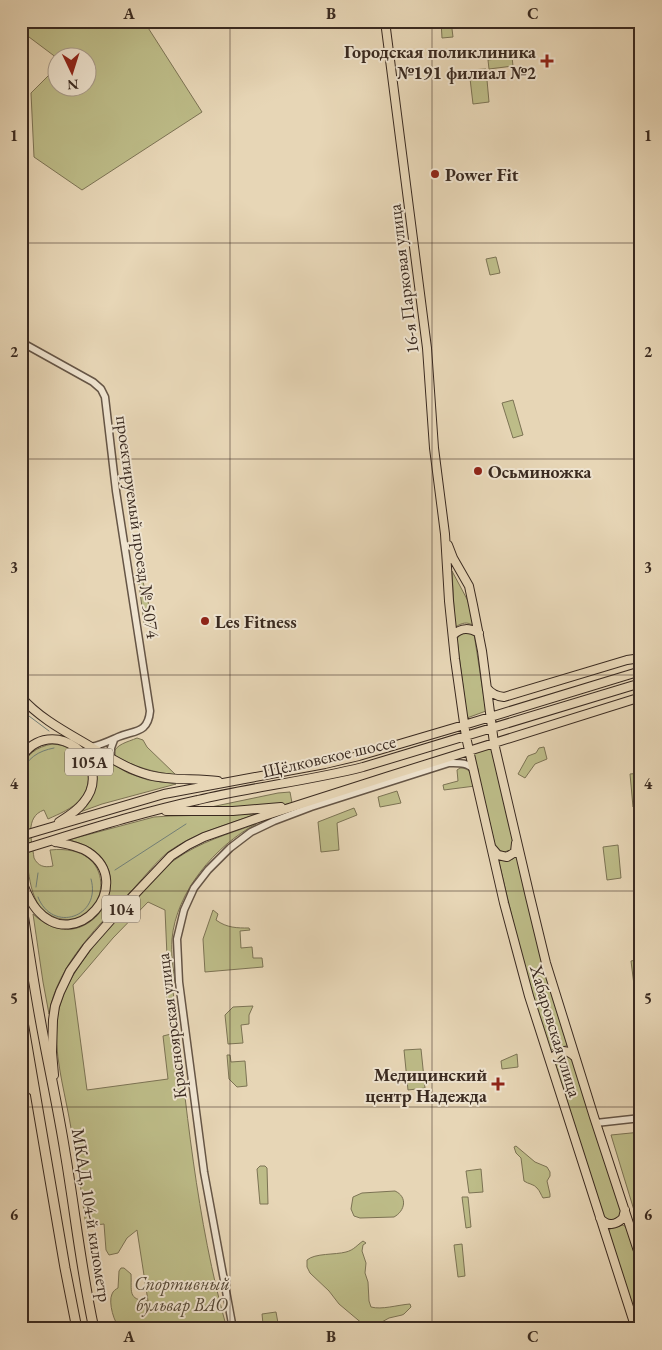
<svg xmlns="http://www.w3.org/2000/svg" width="662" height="1350" font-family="'EB Garamond',serif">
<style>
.green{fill:#bdbc88;stroke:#7c7354}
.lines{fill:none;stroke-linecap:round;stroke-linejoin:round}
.stream{stroke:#728078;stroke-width:1}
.minor-casing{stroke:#655546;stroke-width:9}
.major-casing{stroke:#3a2a20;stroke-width:10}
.highway-casing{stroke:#3a2a20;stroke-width:11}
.minor{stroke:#efe4d0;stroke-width:6}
.major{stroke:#e7d6b6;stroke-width:8}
.highway{stroke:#e7d6b6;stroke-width:9}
.grid{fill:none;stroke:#3a2a20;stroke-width:1;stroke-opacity:0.55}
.poi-dot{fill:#8f2418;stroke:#efe4d0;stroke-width:2}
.labels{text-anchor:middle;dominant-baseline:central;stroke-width:4;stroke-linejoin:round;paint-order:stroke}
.shield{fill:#efe4d0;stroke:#706255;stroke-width:1}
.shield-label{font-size:16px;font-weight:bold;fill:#3a2a20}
.poi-label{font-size:18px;font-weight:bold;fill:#3a2a20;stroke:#efe4d0;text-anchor:start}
.street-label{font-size:18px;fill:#3a2a20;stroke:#efe4d0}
.park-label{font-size:18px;font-style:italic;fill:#544735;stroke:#efe4d0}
.neatline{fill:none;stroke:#3a2a20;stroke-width:2}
.grid-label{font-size:16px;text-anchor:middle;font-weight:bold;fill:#3a2a20}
</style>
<rect width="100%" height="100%" fill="#e7d6b6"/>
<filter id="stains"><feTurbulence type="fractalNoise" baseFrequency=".004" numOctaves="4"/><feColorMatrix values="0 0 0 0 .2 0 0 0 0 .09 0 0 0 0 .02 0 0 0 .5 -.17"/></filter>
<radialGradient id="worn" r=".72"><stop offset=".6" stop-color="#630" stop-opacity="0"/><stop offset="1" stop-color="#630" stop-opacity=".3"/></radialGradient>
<path class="green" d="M21 21H102L103 25 145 23 202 112 82 190 34 157 31 93 57 67 58 88H88V58H57L21 31Z
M441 21H451L453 37 442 38Z
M512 57 513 66 489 69 488 60Z
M486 69 489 102 473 104 469 70Z
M496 257 500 273 490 275 486 259Z
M513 400 523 435 513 438 502 403Z
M139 570 143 575V582L153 621 149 625H145L144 623 138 576Z
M452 571 468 601 474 626C467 621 462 623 455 627Z
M464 632 474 634 486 711 467 718 457 639 460 634Z
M137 738 143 740 147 747 176 775C152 772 135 767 113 755 115 744 128 742 137 738Z
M52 744C80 745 100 774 81 799 72 809 59 814 48 819L44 810C24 817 32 841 34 858 38 866 44 868 53 866L50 850C124 842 109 932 57 918 49 915 41 910 37 902 30 889 29 875 27 861 25 847 23 833 21 819 20 803 21 786 21 769 26 754 37 747 52 744Z
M491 747 514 845 510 850 504 852 496 849 473 753Z
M544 747 547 759 535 764 525 778 518 774 528 756 536 753 539 748Z
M85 748 128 773 148 780 176 784 102 804 80 812C100 793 102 770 85 748Z
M460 768H465L470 769 475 786 444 790 443 785 458 781 457 770Z
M641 773V797L633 807 630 774Z
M397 791 401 803 380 807 378 797Z
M290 792 292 803 278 806 211 808V807L278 793Z
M354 808 357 815 337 823 339 850 321 852 318 822Z
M256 814C227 825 194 833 168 852 156 862 145 876 134 888 100 924 57 964 49 1014L43 982 33 914C92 970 154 857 68 840L154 817 170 816Z
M256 824C215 846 176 892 172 939 171 953 173 968 175 982L170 981 168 979 165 910 148 902 113 938 73 985 87 1090 168 1079 163 1036 171 1034 166 992 173 991C186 1104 196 1219 227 1329H121C114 1324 108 1302 112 1294 113 1291 116 1289 118 1288L119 1271 121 1268H124L131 1274C132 1291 127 1300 148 1301L137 1230 127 1238 118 1253 109 1255 106 1250 104 1224 86 1226C81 1189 76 1153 69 1117 63 1085 54 1053 57 1020 62 973 110 927 142 893 152 882 163 867 176 859 200 842 228 834 256 824Z
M618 845 621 878 607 880 603 847Z
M516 854 543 965 567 1044 566 1046 550 1050 522 959 498 858 507 861 513 859Z
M213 910 218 914 216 920C227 928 237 928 249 928L250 930 240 931 241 948 252 947 253 958H262L263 967 205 972 203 939Z
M641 959V984L634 985 631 961Z
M253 1006 249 1015V1024L241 1025 243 1043 228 1044 225 1015 233 1007Z
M421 1049 425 1088 408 1090 404 1050Z
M517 1054 518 1067 502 1069 501 1061Z
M227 1055H230L231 1062 245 1061 247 1086 237 1087 229 1079Z
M565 1055 573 1059 598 1142 622 1212V1214C615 1221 614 1222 604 1218L556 1067C556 1060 559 1056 565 1055Z
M641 1132V1233L611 1135Z
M516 1146 535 1162 547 1167 550 1172V1176L547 1181 550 1194V1197L543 1198C541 1195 540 1191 537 1188 534 1184 528 1184 524 1181L521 1158 516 1153 514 1147Z
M260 1166H265L267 1168 268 1204H260L257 1169Z
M481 1169 483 1192 469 1193 466 1171Z
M395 1191C408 1197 405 1211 394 1217L360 1218 354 1216 351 1209 353 1197 362 1193Z
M462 1197H468L471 1227 466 1228Z
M623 1225 626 1227 641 1273V1329H639L608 1232 610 1229Z
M363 1241 366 1243 363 1245 362 1251 366 1263 365 1273 368 1282 369 1301 371 1307C382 1310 397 1305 410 1304L411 1307 404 1314 402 1315 389 1318 380 1323 364 1325 339 1304 329 1291 310 1273 307 1267V1260C315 1253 335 1255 346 1252 354 1250 357 1245 363 1241Z
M462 1244 465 1276 458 1277 454 1245Z
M276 1312 278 1323 263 1324 262 1314Z"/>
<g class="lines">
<path class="stream" d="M21 709 29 716 49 731
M21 774C27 758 38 751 54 748
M115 870 186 824
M36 887 38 873
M38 897C52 934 102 917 91 879"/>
<g class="minor-casing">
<path id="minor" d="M21 342 93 382 101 389 105 397 116 491 150 711C148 734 134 730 118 737 109 741 101 745 91 747
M111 759V748L114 740
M596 1123 641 1118
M233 1329 204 1172 179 982 177 939 184 910 194 888 208 870 230 848 251 832 274 821 311 807 449 763C458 763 468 762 474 770"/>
</g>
<g class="major-casing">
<path id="major" d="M385 21 427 348 434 448 445 534 449 601 455 659 466 737 504 903 529 996 636 1329
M448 545 453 558 469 586 473 605 482 651 494 743 530 897 546 963 594 1117 641 1260
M453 635C462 627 469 628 479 633
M487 688C491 694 496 696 504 697L627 660 641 658
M21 697C40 719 68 733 93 748 111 758 129 770 149 775 171 781 195 778 218 781
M21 758C50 711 118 762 83 803 77 811 67 817 59 822
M166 811H233L281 807
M21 836 164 794 325 764 359 756 464 725 641 671
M492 848 498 855 507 857 515 852 516 843
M21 850C80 832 138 813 198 800 252 787 308 781 363 767L641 683
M21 879C25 889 29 901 37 910 76 955 137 884 88 852 79 846 66 844 55 842
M21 1064 32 1090
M551 1064C555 1051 564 1046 575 1057
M54 1075 52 1052 53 1020 55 1006 60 992 70 971 87 947 117 913 171 856 188 845 204 837 264 816 389 776 641 697
M600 1218C607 1227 616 1225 623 1218L625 1210"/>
</g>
<g class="highway-casing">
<path id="highway" d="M21 900C28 947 35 993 44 1040 51 1077 59 1114 65 1152 75 1211 81 1270 94 1329
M21 1010 65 1268 77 1329"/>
</g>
<use href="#minor" class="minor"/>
<use href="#major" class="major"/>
<use href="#highway" class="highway"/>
</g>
<path class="grid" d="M230 21V1329M432 21V1329M21 243H641M21 459H641M21 675H641M21 891H641M21 1107H641"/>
<g class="poi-dot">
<path d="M544.5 53.5h5v5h5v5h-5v5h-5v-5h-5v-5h5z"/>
<circle cx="435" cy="174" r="5"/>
<circle cx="478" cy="471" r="5"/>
<circle cx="205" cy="621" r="5"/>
<path d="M495.5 1076.5h5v5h5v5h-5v5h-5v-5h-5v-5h5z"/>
</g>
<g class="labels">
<g class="shield">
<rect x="65" y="748.5" width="48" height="27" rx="4"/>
<rect x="102" y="895.5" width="38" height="27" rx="4"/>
</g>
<g class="shield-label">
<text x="89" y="762">105A</text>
<text x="121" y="909">104</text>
</g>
<g class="poi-label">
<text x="536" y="51" text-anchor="end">Городская поликлиника<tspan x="536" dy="21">№191 филиал №2</tspan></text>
<text x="445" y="174">Power Fit</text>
<text x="488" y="471">Осьминожка</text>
<text x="215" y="621">Les Fitness</text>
<text x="487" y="1074" text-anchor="end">Медицинский<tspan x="487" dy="21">центр Надежда</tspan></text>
</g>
<g class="street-label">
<text transform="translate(403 279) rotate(-97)">16-я Парковая улица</text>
<text transform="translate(138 527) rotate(82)">проектируемый проезд № 5074</text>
<text transform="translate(329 756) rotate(-13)">Щёлковское шоссе</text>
<text transform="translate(171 1026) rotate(-97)">Красноярская улица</text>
<text transform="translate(556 1031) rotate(73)">Хабаровская улица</text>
<text transform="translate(92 1215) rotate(81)">МКАД, 104-й километр</text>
</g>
<g class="park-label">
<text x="182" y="1283">Спортивный<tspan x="182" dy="21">бульвар ВАО</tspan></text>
</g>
</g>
<rect width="662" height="1350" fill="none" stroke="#e7d6b6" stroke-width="55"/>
<g transform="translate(72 72) rotate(176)"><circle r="24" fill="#efe4d0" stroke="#a79a8a"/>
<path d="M0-4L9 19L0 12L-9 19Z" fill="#8f2418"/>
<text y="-8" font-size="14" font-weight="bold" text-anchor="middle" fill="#3a2a20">N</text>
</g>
<rect x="28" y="28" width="606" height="1294" class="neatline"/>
<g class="grid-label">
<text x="129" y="19">A</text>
<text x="331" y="19">B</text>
<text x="533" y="19">C</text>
<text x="14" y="141">1</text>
<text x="648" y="141">1</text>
<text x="14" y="357">2</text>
<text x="648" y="357">2</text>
<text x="14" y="573">3</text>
<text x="648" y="573">3</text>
<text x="14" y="789">4</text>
<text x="648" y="789">4</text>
<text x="14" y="1004">5</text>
<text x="648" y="1004">5</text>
<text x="14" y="1220">6</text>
<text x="648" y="1220">6</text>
<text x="129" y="1342">A</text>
<text x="331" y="1342">B</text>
<text x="533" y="1342">C</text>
</g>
<rect width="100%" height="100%" filter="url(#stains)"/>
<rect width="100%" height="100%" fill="url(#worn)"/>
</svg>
